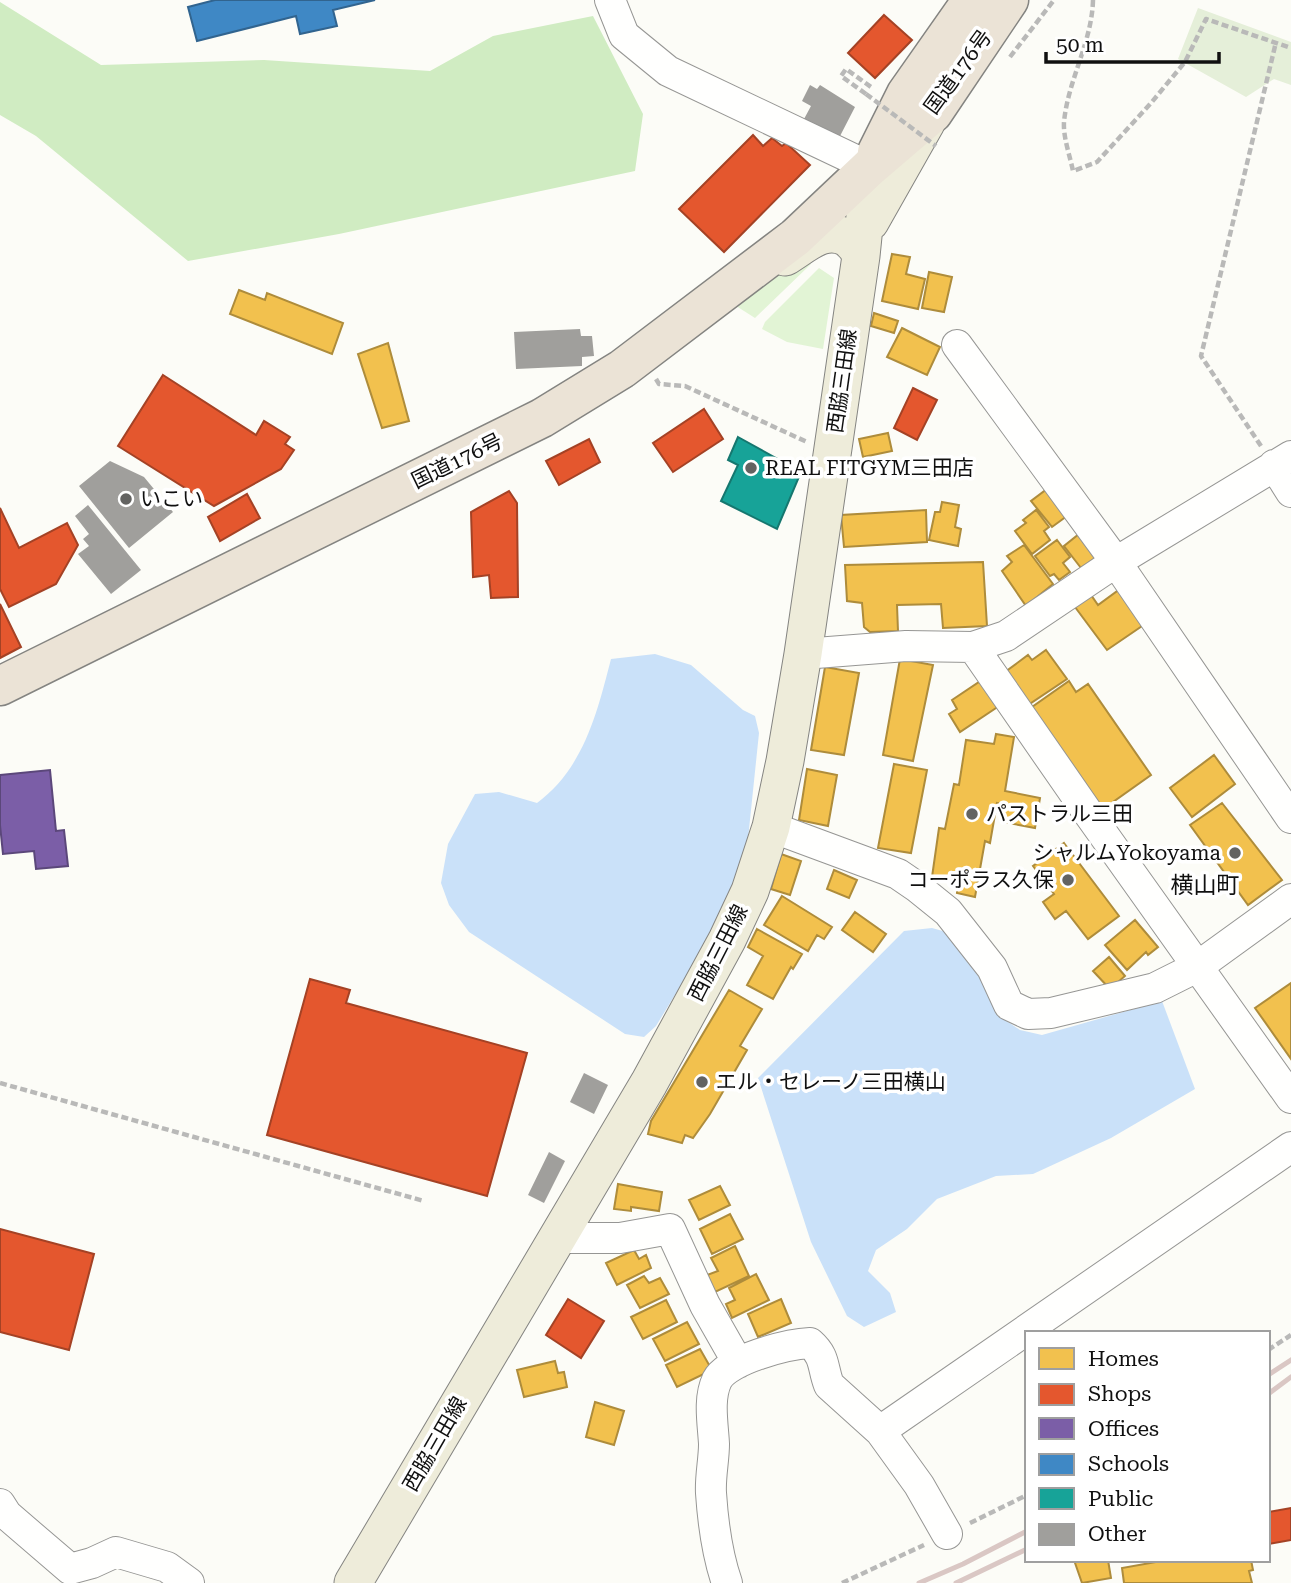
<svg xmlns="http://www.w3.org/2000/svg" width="1291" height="1583" font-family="'Roboto Serif','Noto Sans JP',serif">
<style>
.green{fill:#e2f4d5}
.forest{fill:#d0ecc2}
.cemetery{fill:#e5efd9}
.water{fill:#cae1f9}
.homes{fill:#f2c14e;stroke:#ae8c3b;stroke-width:2}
.shops{fill:#e4572e;stroke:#a44225;stroke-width:2}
.offices{fill:#7b5ea7;stroke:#5b477a;stroke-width:2}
.schools{fill:#3f88c5;stroke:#31648f;stroke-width:2}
.public{fill:#17a398;stroke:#15776f;stroke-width:2}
.building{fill:#a09f9c}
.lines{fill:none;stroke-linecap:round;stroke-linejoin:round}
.minor-casing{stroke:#969694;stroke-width:32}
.major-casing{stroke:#848481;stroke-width:39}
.highway-casing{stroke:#848481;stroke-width:41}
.path{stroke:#b9b9b8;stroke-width:4.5;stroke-dasharray:7 3.5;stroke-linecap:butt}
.minor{stroke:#fffffe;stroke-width:30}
.major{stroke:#eeecda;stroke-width:37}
.highway{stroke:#ebe3d6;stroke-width:38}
.rail{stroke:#dac7c4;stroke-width:5}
.path-bridge{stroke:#b9b9b8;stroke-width:4.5;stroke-dasharray:7 3.5;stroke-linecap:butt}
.poi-dot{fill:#636361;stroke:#fff;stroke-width:2.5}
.labels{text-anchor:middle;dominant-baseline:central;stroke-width:7;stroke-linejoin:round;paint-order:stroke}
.street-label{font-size:21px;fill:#101010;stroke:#fff}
.poi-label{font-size:21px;fill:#101010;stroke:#fff;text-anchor:start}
.neighbourhood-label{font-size:23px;fill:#101010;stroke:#fff}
</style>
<rect width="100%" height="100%" fill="#fcfcf7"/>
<path class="green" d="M804 258 811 264 755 318 733 304Z
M819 268 834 278 823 349 787 342 762 329 765 322Z"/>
<path class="forest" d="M0 2 101 65 264 60 430 71 493 36 593 16 643 114 635 171 339 234 188 261 36 136 0 115Z"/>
<path class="cemetery" d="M1198 8 1291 42V85L1274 79 1246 97 1178 59Z"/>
<path class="water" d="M655 654 691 665 743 710 755 716 759 733 748 839 721 919 656 1026 644 1037 625 1034 469 932 449 905 441 883 448 844 475 794 499 792 537 803C584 768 597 713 611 659Z
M932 928 957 935 981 967 998 1015 1020 1030 1042 1035 1162 1001 1195 1089 1111 1138 1033 1174 996 1176 937 1199 907 1229 876 1250 868 1271 890 1293 896 1312 864 1327 847 1316 811 1242 758 1078 904 931Z"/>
<path class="homes" d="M892 254 910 257 906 274 925 279 918 309 882 301Z
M929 272 952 277 944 312 922 308Z
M239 290 265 300 267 293 343 323 332 354 230 314Z
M874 313 898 321 894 333 871 326Z
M902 328 940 347 927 375 887 357Z
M388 343 409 421 382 428 358 354Z
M888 433 892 451 863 457 859 439Z
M1051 486 1071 513 1052 527 1031 501Z
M942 502 959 505 955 527 961 529 958 546 929 540 935 512H940Z
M926 510 927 542 844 547 841 515Z
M1036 510 1049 527 1044 531 1050 540 1032 554 1015 531 1026 523 1023 520Z
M1084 530 1101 554 1081 568 1064 546Z
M1057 540 1070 557 1063 563 1070 572 1059 580 1054 574 1050 576 1035 556Z
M1024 545 1053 584 1026 606 1002 571 1012 562 1007 556Z
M983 562 987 626 943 628 941 604 897 605 898 631 870 632 864 627 862 603 847 601 845 565Z
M1120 589 1145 624 1107 650 1075 607 1091 595 1098 605Z
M1046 650 1067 679 1028 705 1005 672 1028 655 1032 660Z
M900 659 933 665 913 761 883 755Z
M825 667 859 673 844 755 811 750Z
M982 680 999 706 960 732 949 714 957 709 952 700Z
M1069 681 1076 692 1088 684 1151 775 1103 809 1032 707Z
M996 734 1014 737 1005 791 1040 798 1035 828 1003 822 1006 805 997 803 990 843 985 841 975 897 957 893 958 882 932 877 939 828 945 829 954 784 959 785 966 740 994 744Z
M1214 755 1235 784 1192 817 1170 788Z
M894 764 927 770 911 853 878 848Z
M807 769 837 775 828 826 799 820Z
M1222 803 1282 880 1248 905 1190 825Z
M1064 843 1119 916 1088 939 1066 911 1055 919 1043 902 1054 894 1033 866Z
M781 854 801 861 790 895 771 889Z
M834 870 857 880 849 898 827 889Z
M782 896 832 927 824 939 817 935 808 951 764 925Z
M855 912 886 934 873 952 842 930Z
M1135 920 1158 947 1148 955 1146 952 1127 970 1105 945Z
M757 929 802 954 793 969 791 967 773 999 747 985 763 956 748 947Z
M1109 957 1125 976 1110 989 1093 971Z
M1291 983V1059L1255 1008Z
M729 990 762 1009 740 1046 747 1050 710 1114 693 1138 685 1135 682 1143 648 1134 651 1121Z
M618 1184 662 1192 659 1211 631 1207V1211L614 1209Z
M720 1186 730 1205 699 1220 689 1200Z
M730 1214 743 1239 712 1254 700 1229Z
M735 1246 749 1276 715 1292 707 1275 718 1271 711 1258Z
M634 1250 639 1259 646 1255 651 1268 617 1285 606 1263Z
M756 1274 769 1300 732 1318 726 1304 735 1300 729 1288Z
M644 1276 649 1283 660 1278 669 1294 640 1308 627 1285Z
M781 1299 791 1323 758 1337 748 1314Z
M666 1300 677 1322 643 1339 631 1317Z
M687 1322 699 1344 665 1361 653 1339Z
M700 1349 712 1370 677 1387 666 1365Z
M555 1361 558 1373 564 1372 567 1387 524 1397 517 1370Z
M595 1402 624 1411 614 1445 586 1437Z
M1074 1560H1108L1111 1578 1082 1583Z
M1167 1560H1251L1253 1570 1249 1571 1252 1583H1124L1122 1568Z"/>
<path class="shops" d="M884 15 912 40 875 78 848 53Z
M753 135 763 146 772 138 782 146 786 143 810 165 724 252 679 209Z
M163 375 256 435 264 421 290 437 285 444 294 450 281 469 214 506 118 446Z
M913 388 937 400 917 440 894 428Z
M704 409 723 439 673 472 653 443Z
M589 439 600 462 559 485 546 461Z
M509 491 517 503 518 597 491 598 489 575 473 577 471 512Z
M247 494 260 518 220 541 208 517Z
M0 508 19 548 67 523 78 545 56 584 9 607 0 589Z
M0 604 21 647 0 658Z
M310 979 350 990 346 1003 527 1053 487 1196 267 1135Z
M0 1229 94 1254 69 1350 0 1332Z
M568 1299 604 1321 581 1358 546 1335Z
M1291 1508V1540L1268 1544V1512Z"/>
<path class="offices" d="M50 770 56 831 64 830 68 866 36 869 34 851 3 854 0 825V775Z"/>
<path class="schools" d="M215 0H375L333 10 337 26 300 34 296 16 197 41 188 7Z"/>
<path class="public" d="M738 437 801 472 777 529 721 501 738 465 728 460Z"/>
<path class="building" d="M810 85 817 89 820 85 855 107 839 138 804 119 811 106 802 101Z
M580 329 581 336H592L594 356 582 357V366L516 369 514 332Z
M110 461 144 477 173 512 129 548 79 486Z
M88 505 141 570 111 594 78 554 89 546 83 539 89 534 75 516Z
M584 1073 608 1085 594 1114 570 1102Z
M549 1152 565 1161 544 1203 528 1195Z"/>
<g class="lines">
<g class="minor-casing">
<path id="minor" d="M610 0 624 35 668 71 870 167
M957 345 1116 562 1291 818
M1274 465 1291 492
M973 647 1086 810 1291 1098
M803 654 906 646 973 647 1006 636 1116 562 1291 456
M771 827 898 874 917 887 948 912 992 968 1009 1005 1028 1014 1051 1013 1155 988 1197 967 1291 899
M556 1238H620L670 1229 705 1305 738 1363
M0 1504 7 1515 70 1569 92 1563 116 1552 167 1567 189 1583
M947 1534 919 1485 880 1431 1291 1147
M727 1583C717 1554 713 1523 711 1493 710 1477 714 1460 714 1444 713 1424 708 1399 717 1380 728 1359 788 1344 810 1343 826 1357 822 1367 829 1385L880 1431"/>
</g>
<g class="major-casing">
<path id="major" d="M870 222 926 123
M785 257C804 246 824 225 847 238 854 243 858 248 861 256
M353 1583 649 1083 727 940 750 891 771 827 785 761 803 654 861 256 870 167"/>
</g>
<g class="highway-casing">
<path id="highway" d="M877 152 906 94 972 0
M0 686 542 418 622 369 796 237 870 167 933 113 1009 0"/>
</g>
<path class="path" d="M1093 0C1092 42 1068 80 1064 122 1063 137 1070 156 1073 171L1097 162 1151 103 1185 62 1206 19 1291 48
M1010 57 1054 0
M866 94 841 76 846 69 871 87
M656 379 659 384 685 386 807 442
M1261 446 1201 356 1276 42
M0 1083 424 1201
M1268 1350 1291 1335
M970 1523 1027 1495
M842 1583 924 1545"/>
<use href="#minor" class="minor"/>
<use href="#major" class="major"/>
<use href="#highway" class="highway"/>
<path class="rail" d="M1268 1375 1291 1360
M1268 1394 1291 1377
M919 1583 963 1564 1027 1531
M956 1583 1027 1549"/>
<path class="path-bridge" d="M866 94 936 146"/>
</g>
<g class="poi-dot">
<circle cx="751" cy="468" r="7"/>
<circle cx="126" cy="499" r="7"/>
<circle cx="972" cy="814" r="7"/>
<circle cx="1235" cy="853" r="7"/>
<circle cx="1068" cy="880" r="7"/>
<circle cx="702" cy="1082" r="7"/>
</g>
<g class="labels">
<g class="street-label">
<text transform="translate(958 72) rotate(-54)">国道176号</text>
<text transform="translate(842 381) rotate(-82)">西脇三田線</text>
<text transform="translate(457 461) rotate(-26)">国道176号</text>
<text transform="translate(718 953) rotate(-63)">西脇三田線</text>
<text transform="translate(435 1444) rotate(-60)">西脇三田線</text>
</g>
<g class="poi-label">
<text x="765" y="468">REAL FITGYM三田店</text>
<text x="140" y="499">いこい</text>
<text x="986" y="814">パストラル三田</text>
<text x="1221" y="853" text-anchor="end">シャルムYokoyama</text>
<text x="1054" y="880" text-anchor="end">コーポラス久保</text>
<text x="716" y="1082">エル・セレーノ三田横山</text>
</g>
<g class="neighbourhood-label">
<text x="1205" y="885">横山町</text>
</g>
</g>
<rect x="1025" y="1331" width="245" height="231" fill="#ffffff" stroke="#9f9f9f" stroke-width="2"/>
<rect x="1039" y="1348" width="35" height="21" fill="#f2c14e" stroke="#9f9f9f" stroke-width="2"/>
<text x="1088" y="1366" font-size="21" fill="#101010">Homes</text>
<rect x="1039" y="1384" width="35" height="21" fill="#e4572e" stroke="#9f9f9f" stroke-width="2"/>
<text x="1088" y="1401" font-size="21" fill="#101010">Shops</text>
<rect x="1039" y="1418" width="35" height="21" fill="#7b5ea7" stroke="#9f9f9f" stroke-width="2"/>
<text x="1088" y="1436" font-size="21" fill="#101010">Offices</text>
<rect x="1039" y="1454" width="35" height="21" fill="#3f88c5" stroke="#9f9f9f" stroke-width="2"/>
<text x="1088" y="1471" font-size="21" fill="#101010">Schools</text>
<rect x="1039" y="1488" width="35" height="21" fill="#17a398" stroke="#9f9f9f" stroke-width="2"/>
<text x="1088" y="1506" font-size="21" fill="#101010">Public</text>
<rect x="1039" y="1524" width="35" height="21" fill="#a09f9c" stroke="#9f9f9f" stroke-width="2"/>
<text x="1088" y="1541" font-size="21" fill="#101010">Other</text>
<path d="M1046 52v10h173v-10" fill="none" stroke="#101010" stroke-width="3.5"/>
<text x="1056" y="52" font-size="21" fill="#101010" stroke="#ffffff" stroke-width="5" paint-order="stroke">50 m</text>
</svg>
